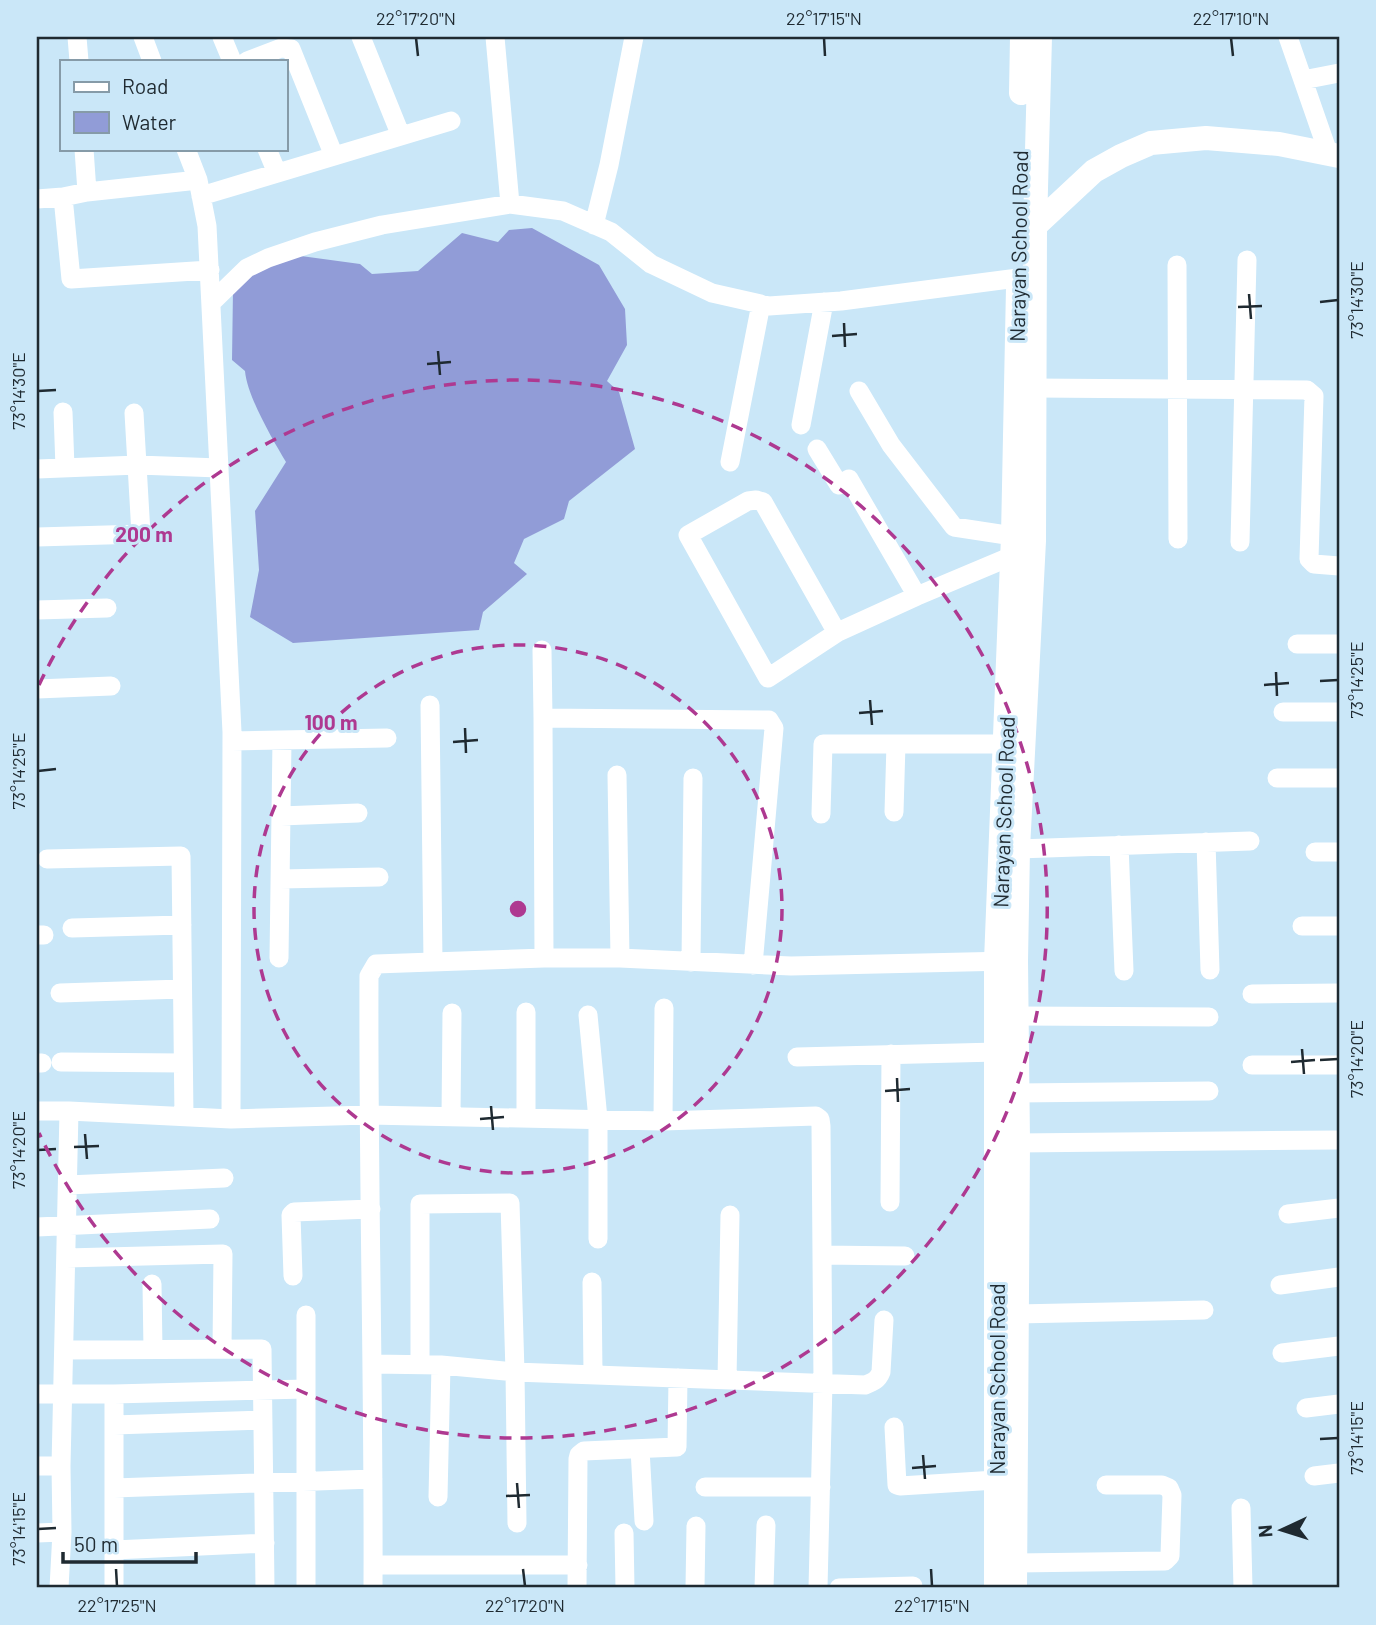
<svg xmlns="http://www.w3.org/2000/svg" width="1376" height="1625" font-family="Barlow,sans-serif">
<style>
.water{fill:#919cd7}
.lines{fill:none;stroke-linecap:round;stroke-linejoin:round}
.minor{stroke:#fff;stroke-width:19}
.tertiary{stroke:#fff;stroke-width:24}
.ticks{fill:none;stroke:#1f2a31;stroke-width:2.5}
.ring{fill:none;stroke:#ae3991;stroke-width:3.5;stroke-dasharray:12 9}
.labels{text-anchor:middle;dominant-baseline:central;stroke-width:6;stroke-linejoin:round;paint-order:stroke}
.street-label{font-size:21px;fill:#1f2a31;stroke:#cae7f8}
.centre{fill:#ae3991;stroke:#cae7f8;stroke-width:3.5}
.ring-label{font-size:21px;text-anchor:middle;font-weight:bold;fill:#ae3991;stroke:#cae7f8;stroke-width:6;stroke-linejoin:round;paint-order:stroke}
.neatline{fill:none;stroke:#1f2a31;stroke-width:2.5}
.ticks-label{font-size:18px;text-anchor:middle;fill:#1f2a31}
</style>
<rect width="100%" height="100%" fill="#cae7f8"/>
<path class="water" d="M532 228 599 265 625 309 627 345 607 381 619 392 635 449 569 501 564 519 524 539 514 563 527 574 483 612 479 630 293 643 250 617 259 570 255 511 286 462C273 440 247 396 245 371L232 360 233 290 249 271 301 256 360 264 372 274 418 271 462 233 498 242 509 230Z"/>
<g class="lines">
<path class="minor" d="M77 37 79 61
M143 37 152 61
M222 37 232 61
M361 37 401 136
M495 37 510 204 563 211 611 232 651 264 712 293 769 306 841 301 1018 278 1035 277
M1288 37 1329 155
M247 61 281 48 291 49 334 156
M1303 80 1339 73
M84 149 87 192
M186 149 198 180
M267 149 277 173
M201 196 451 121
M63 197 71 279 210 270
M37 199 63 197 87 192 198 180 207 226 232 732 231 1119
M594 225 609 165 634 37
M1177 265 1178 539
M211 303 247 268 268 258 315 242 382 225 510 204
M1034 388 1307 390 1314 396 1309 559 1314 564 1339 566
M859 391 891 445 954 527 1013 536 1027 539
M63 412 65 468
M801 425 824 302
M817 449 839 485 849 479 917 596 1012 556
M730 462 761 304
M37 469 138 465 219 468
M37 537 141 534 134 413
M1240 542 1247 260
M37 610 107 608
M838 632 768 678 688 535 748 501 756 500 763 502 836 631 838 632 917 596
M1297 644H1339
M542 650 543 718
M37 689 111 686
M430 705 433 962
M1283 712H1339
M232 741 387 738
M896 744H1006
M617 775 620 958
M1277 778H1339
M821 814 823 744H896L894 812
M281 816 358 813
M1206 842 1210 970
M1119 845 1124 971
M1018 849 1250 841
M1315 852H1339
M47 859 181 856 184 1117
M280 879 379 877
M1302 926H1339
M72 928 182 925
M37 935H44
M279 958 282 740
M544 958 543 718 769 720 774 728 753 965
M691 962 693 778
M60 993 182 989
M1252 994 1339 993
M526 1012V1118
M588 1015 598 1119V1239
M1017 1016 1209 1017
M797 1057 997 1052
M61 1062 183 1063
M37 1063H42
M1252 1065H1339
M1017 1093 1209 1091
M37 1111H69L231 1119 369 1115 663 1121 816 1116 820 1119 821 1126 823 1382 818 1588
M451 1117 452 1013
M663 1121 664 1008
M1004 1143 1339 1140
M68 1185 224 1178
M890 1202 891 1054
M1288 1214 1339 1208
M37 1227 210 1219
M822 1255 905 1256
M66 1258 223 1254 222 1349
M293 1276 291 1215 294 1212 371 1209
M592 1282 593 1374
M152 1284 153 1350
M1280 1285 1339 1277
M1017 1314 1204 1310
M306 1315V1588
M64 1350 262 1349 265 1588
M1282 1353 1339 1346
M373 1364 441 1365 515 1372 865 1385C873 1382 878 1380 881 1372L884 1320
M420 1365V1204L510 1203 515 1372 517 1523
M727 1380 730 1215
M37 1394H114V1588
M114 1394 306 1389
M1306 1408 1339 1404
M114 1425 263 1420
M894 1427 897 1485 900 1486 996 1480
M640 1449 644 1521
M37 1466H61
M1314 1476 1339 1473
M705 1487H821
M114 1488 373 1479
M438 1497 441 1365
M1241 1508 1243 1588
M37 1533 62 1532
M624 1533 625 1588
M114 1550 265 1543
M1016 1563 1165 1561 1170 1556 1172 1495 1169 1488 1162 1485H1106
M373 1565H578
M59 1588 62 1532 61 1466 69 1111
M373 1588C374 1384 368 1180 369 976L376 964 544 958H620L791 966 1009 961
M577 1588 578 1459 579 1455 584 1451 677 1447 678 1378
M695 1588 696 1526
M764 1588 766 1525
M839 1588 913 1586"/>
<path class="tertiary" d="M1021 93 1022 37
M1035 226 1094 171 1121 156 1151 143 1206 138 1279 144 1339 156
M996 1588V961L1013 536 1018 287
M1015 1588 1018 1142 1016 961 1018 849 1034 541 1035 226 1040 37"/>
</g>
<path class="ticks" d="M416 38 418 56M824 38 825 56M1231 38 1233 56M1249 294 1251 319M1320 302 1338 300M1238 307 1262 306M844 323 845 347M832 336 857 334M438 351 440 375M427 364 451 362M38 391 56 390M1276 672 1277 696M1320 681 1338 680M1264 685 1289 683M870 700 872 725M859 713 883 711M465 728 466 753M453 742 478 740M38 771 56 769M1302 1049 1304 1074M1320 1060 1338 1059M1291 1062 1315 1060M897 1078 898 1102M885 1091 910 1089M491 1106 493 1130M480 1119 504 1117M85 1134 87 1159M74 1147 99 1146M38 1150 56 1149M1320 1439 1338 1438M923 1455 925 1479M912 1468 936 1466M517 1483 519 1508M506 1496 530 1495M38 1529 56 1528M116 1569 117 1586M523 1569 525 1586M931 1569 932 1586"/>
<g class="ring">
<circle cx="518" cy="909" r="264"/>
<path d="M39 685A529 529 0 1 1 39 1133"/>
</g>
<g class="labels">
<g class="street-label">
<text transform="translate(1018 246) rotate(-89)">Narayan School Road</text>
<text transform="translate(1003 812) rotate(-88)">Narayan School Road</text>
<text transform="translate(996 1379) rotate(-90)">Narayan School Road</text>
</g>
</g>
<circle cx="518" cy="909" r="10" class="centre"/>
<g class="ring-label">
<text x="144" y="542">200 m</text>
<text x="331" y="730">100 m</text>
</g>
<rect width="1376" height="1625" fill="none" stroke="#cae7f8" stroke-width="77"/>
<rect x="60" y="60" width="228" height="91" fill="#cae7f8" stroke="#869ba8" stroke-width="2"/>
<rect x="74" y="82" width="35" height="10" fill="#ffffff" stroke="#869ba8" stroke-width="2"/>
<text x="122" y="94" font-size="21" fill="#1f2a31">Road</text>
<rect x="74" y="112" width="35" height="21" fill="#919cd7" stroke="#869ba8" stroke-width="2"/>
<text x="122" y="130" font-size="21" fill="#1f2a31">Water</text>
<g transform="translate(1282 1530) rotate(266)" stroke="#cae7f8" stroke-width="5" paint-order="stroke">
<path d="M0-5L12 26L0 18L-12 26Z" fill="#1f2a31"/>
<text y="-10" font-size="19" font-weight="bold" text-anchor="middle" fill="#1f2a31">N</text>
</g>
<path d="M63 1552v10h133v-10" fill="none" stroke="#1f2a31" stroke-width="3.5"/>
<text x="74" y="1552" font-size="21" fill="#1f2a31" stroke="#cae7f8" stroke-width="5" paint-order="stroke">50 m</text>
<rect x="38" y="38" width="1300" height="1548" class="neatline"/>
<g class="ticks-label">
<text x="416" y="25">22°17'20"N</text>
<text x="824" y="25">22°17'15"N</text>
<text x="1231" y="25">22°17'10"N</text>
<text transform="translate(1357 300) rotate(-90)" y="6">73°14'30"E</text>
<text transform="translate(19 391) rotate(-90)" y="6">73°14'30"E</text>
<text transform="translate(1357 680) rotate(-90)" y="6">73°14'25"E</text>
<text transform="translate(19 771) rotate(-90)" y="6">73°14'25"E</text>
<text transform="translate(1357 1059) rotate(-90)" y="6">73°14'20"E</text>
<text transform="translate(19 1150) rotate(-90)" y="6">73°14'20"E</text>
<text transform="translate(1357 1438) rotate(-90)" y="6">73°14'15"E</text>
<text transform="translate(19 1529) rotate(-90)" y="6">73°14'15"E</text>
<text x="117" y="1612">22°17'25"N</text>
<text x="525" y="1612">22°17'20"N</text>
<text x="932" y="1612">22°17'15"N</text>
</g>
</svg>
